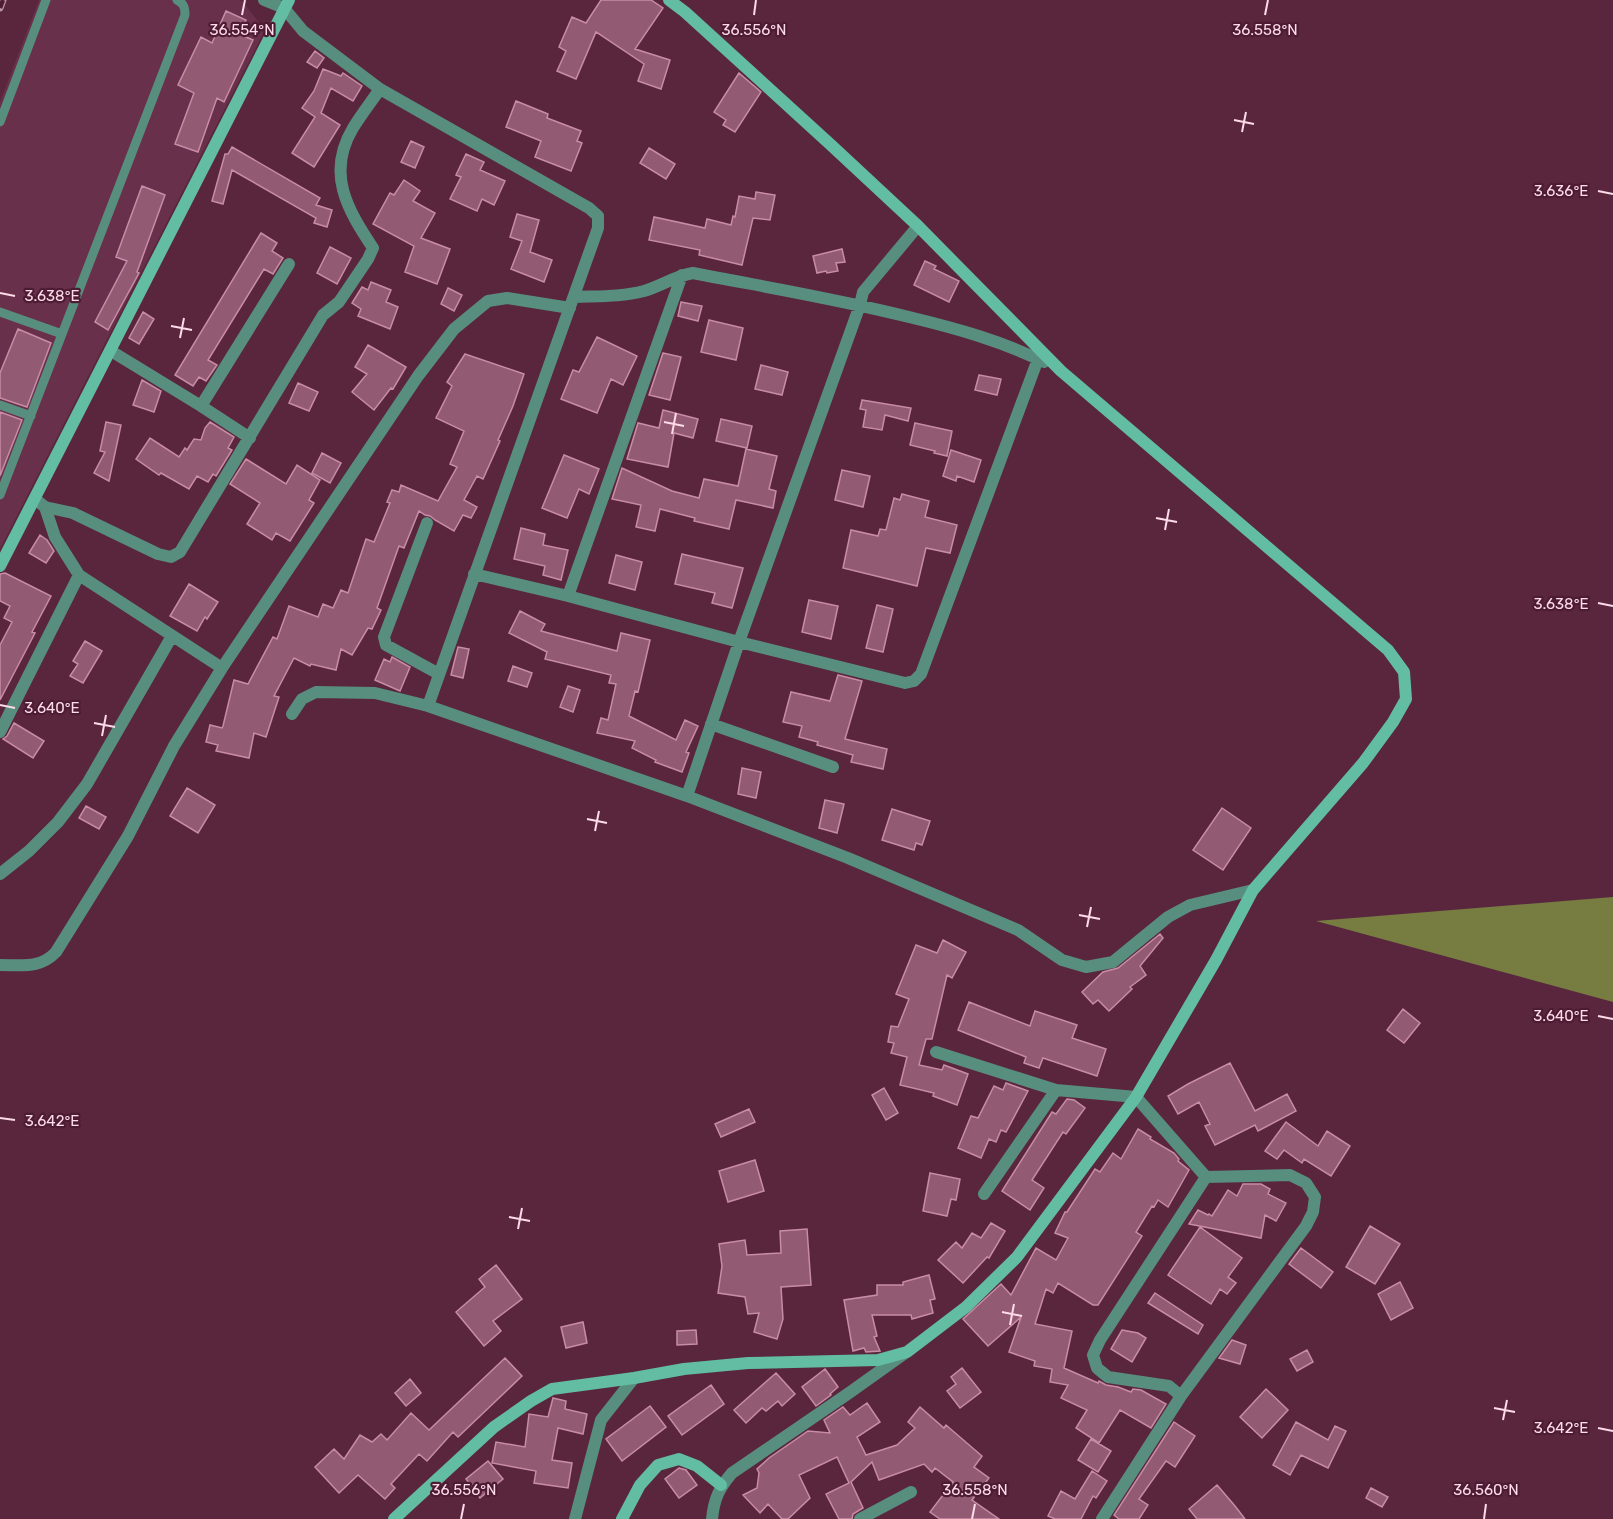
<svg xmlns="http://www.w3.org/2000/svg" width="1613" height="1519" font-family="Rubik,sans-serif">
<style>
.built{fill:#69304b}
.forest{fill:#777c41}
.building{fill:#935a73;stroke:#c98ca6;stroke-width:1.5}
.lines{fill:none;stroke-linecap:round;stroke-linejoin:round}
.lane{stroke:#588e7d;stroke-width:9}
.street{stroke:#588e7d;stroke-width:12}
.secondary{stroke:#62bda3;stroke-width:12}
.rail-casing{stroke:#bc93a4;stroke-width:7}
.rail{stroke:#4d1c34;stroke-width:4.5;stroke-dasharray:14;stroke-linecap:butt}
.ticks{fill:none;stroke:#fddbe8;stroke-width:2}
.ticks-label{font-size:15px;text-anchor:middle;fill:#fddbe8;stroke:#4d1c34;stroke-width:4.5;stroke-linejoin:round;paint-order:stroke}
</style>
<rect width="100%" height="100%" fill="#59263e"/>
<path class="built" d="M39 0H239L242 1 265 30 0 549V102Z"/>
<path class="forest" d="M1613 897V1002L1316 921Z"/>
<path class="building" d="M601 0H651L663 8 635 49 670 60 661 89 638 81 644 64 596 32 576 79 557 71 566 51 559 47 572 17 586 23Z
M226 11 246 20 239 34 253 40 224 102 217 98 198 152 175 144 194 93 178 85 201 37 212 43Z
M315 51 324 58 317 68 307 62Z
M323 69 341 76 343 73 362 86 353 101 331 88 321 113 340 125 314 167 292 153 315 117 302 108 314 91Z
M739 73 761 92 735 132 723 125 726 120 714 112Z
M516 101 548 114 547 118 581 131 577 141 582 143 571 171 535 157 541 141 506 127Z
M411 141 424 147 415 168 401 162Z
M232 147 320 198 316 205 332 210 327 227 314 223 316 218 232 170 223 204 212 201 225 154H228Z
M649 148 675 164 666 179 640 163Z
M466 154 484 162 480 170 505 181 494 205 482 199 477 211 450 199 461 177 456 175Z
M404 180 420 191 413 201 435 213 421 238 450 249 437 284 405 272 414 246 373 224 390 193 394 195Z
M142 186 165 195 137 272 139 273 108 330 95 322 127 261 116 257Z
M756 192 775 195 770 220 753 218 742 265 699 255 700 250 649 240 654 217 705 228 707 219 731 225 733 216 735 217 739 196 755 199Z
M517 214 539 220 530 252 552 260 544 282 511 269 522 241 510 237Z
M261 233 277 243 272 251 283 258 273 274 264 269 208 360 217 365 206 381 199 377 193 386 175 375Z
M330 247 351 258 337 284 317 273Z
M842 249 845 262 836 263 838 271 827 273 826 271 817 273 813 256Z
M925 261 936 266 934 269 959 281 949 302 914 285Z
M371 282 391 290 386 302 398 307 390 329 358 316 361 309 352 303 362 287 368 290Z
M448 288 462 295 454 311 441 304Z
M681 302 702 306 698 321 678 316Z
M143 312 154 319 139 344 129 338Z
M709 320 743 328 736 360 701 352Z
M18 329 51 343 27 407 0 398V373Z
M597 337 637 356 623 385 611 379 597 413 561 399 573 370 579 372Z
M368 345 406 367 393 389 391 388 374 410 352 392 367 374 355 367Z
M663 353 681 357 670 400 649 395Z
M465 354 524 374 513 406 498 440 500 441 483 479 477 476 464 500 477 507 471 518 463 515 454 531 435 520 430 516 425 515 419 511 404 548 399 546 377 608 381 610 372 629 368 628 352 655 341 649 336 670 311 664 310 666 294 658 274 696 279 697 266 737 254 733 249 758 216 751 218 745 206 742 210 725 222 728 223 726 234 680 248 684 273 637 277 639 289 606 318 617 323 604 333 608 341 590 348 593 366 539 374 542 390 503 387 502 392 490 399 492 401 485 438 501 457 467 450 464 464 431 436 418 452 386 447 382Z
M761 365 788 372 782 395 755 389Z
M979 375 1001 379 997 395 975 390Z
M142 380 161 391 154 412 133 405Z
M298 383 318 392 309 411 289 403Z
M862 400 911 408 908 421 885 415 882 430 863 427 866 410 860 409Z
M663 410 698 419 693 438 674 433 668 467 627 459 638 423 659 428Z
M0 412 22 420 0 476Z
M721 419 752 426 747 448 716 441Z
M106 422 121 425 109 481 94 473 105 452 100 451Z
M210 422 234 437 228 448 232 450 216 476 213 474 208 482 197 476 189 489 161 473 159 475 136 459 150 438 179 457 185 448 187 450 194 439 201 440 205 428Z
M915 423 952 431 947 456 934 453 935 451 910 445Z
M746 449 777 456 769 489 776 491 773 508 736 500 729 529 694 521 695 518 660 509 655 531 636 527 641 505 612 499 622 468 672 491 699 498 704 479 738 486Z
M951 450 981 460 974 482 957 476 956 481 943 476Z
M322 453 341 463 330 483 312 473Z
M564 455 599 469 589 494 579 489 567 518 542 508Z
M246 459 286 484 297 465 320 480 309 500 314 503 290 541 276 533 272 540 247 524 260 503 230 484Z
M842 470 870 476 863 507 835 500Z
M902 494 929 501 925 517 957 525 950 553 926 548 917 586 843 568 851 530 878 536 880 529 886 530 894 498 900 500Z
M521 528 545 534 543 545 568 550 561 580 543 575 545 566 514 559Z
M40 535 47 540 54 551 46 563 29 553Z
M682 554 743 568 732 608 712 603 715 593 675 584Z
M616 555 642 562 635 590 609 583Z
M5 573 51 596 32 632 35 633 0 700V645L12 622 4 618 10 606 0 601V574Z
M189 584 218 602 207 619 205 617 197 631 170 616Z
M809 600 838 606 831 639 802 632Z
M877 605 893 609 883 652 866 648Z
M520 611 545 624 541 631 617 651 621 633 650 640 638 692 635 691 629 716 676 740 685 720 698 726 686 752 689 753 682 772 655 762 656 760 632 748 635 741 597 733 601 718 608 720 616 684 609 683 611 675 545 659 547 652 509 633Z
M85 641 102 651 83 683 70 676 78 664 73 661Z
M458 647 469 649 463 678 451 675Z
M392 657 410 667 400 691 375 680 384 659 390 662Z
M513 666 532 673 527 687 508 681Z
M838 675 862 681 845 739 887 749 883 769 851 762 853 755 817 745 818 742 799 737 802 726 783 722 791 692 830 701Z
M568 686 580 690 573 712 560 707Z
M14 723 44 741 33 758 3 739 7 736Z
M742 768 761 772 756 798 738 794Z
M187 788 215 805 198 833 170 816Z
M825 800 844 804 837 833 819 828Z
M86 806 106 817 99 829 79 818Z
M1222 808 1251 828 1223 870 1193 850Z
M892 809 930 821 922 845 916 843 914 850 882 840Z
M1160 934 1163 938 1140 966 1146 975 1130 987 1132 989 1109 1011 1098 1000 1093 1004 1082 992 1103 972 1118 968Z
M943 940 966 952 952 978 947 975 932 1039H926L919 1065 942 1070 944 1065 968 1074 957 1105 933 1096 934 1093 900 1085 907 1057 891 1053 894 1043 888 1042 891 1026 898 1027 909 999 896 994 916 945 937 953Z
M969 1002 1030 1026 1035 1011 1077 1025 1072 1038 1106 1049 1097 1076 1043 1058 1039 1068 1024 1063 1026 1057 958 1030Z
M1403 1009 1420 1023 1404 1043 1387 1030Z
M1230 1063 1255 1111 1287 1094 1296 1111 1258 1131 1255 1125 1215 1145 1205 1126 1210 1124 1199 1102 1178 1114 1168 1096 1188 1084Z
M1006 1083 1028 1091 1006 1132 1001 1130 996 1142 989 1139 981 1158 958 1148 971 1116 978 1118 994 1086 1003 1090Z
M884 1088 898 1113 886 1120 872 1095Z
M1067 1099 1074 1100 1085 1108 1066 1134 1063 1132 1032 1180 1044 1188 1030 1210 1002 1191 1052 1112 1056 1114Z
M749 1109 755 1122 721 1137 715 1124Z
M1286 1122 1318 1146 1327 1131 1350 1146 1331 1176 1304 1159 1302 1163 1284 1150 1277 1159 1265 1151Z
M1138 1129 1151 1137 1150 1139 1174 1153 1179 1159 1178 1161 1189 1170 1168 1207 1158 1200 1154 1207 1152 1206 1136 1232 1142 1236 1098 1305H1093L1058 1283 1053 1293 1046 1289 1035 1324 1072 1331 1064 1368 1098 1383 1099 1381 1106 1385 1118 1387 1131 1392 1133 1389 1141 1390 1166 1404 1151 1428 1120 1410 1099 1443 1076 1428 1087 1410 1061 1398 1068 1385 1050 1382 1052 1369 1034 1366 1035 1361 1009 1352 1021 1317 988 1346 963 1319 1001 1284 1011 1295 1036 1248 1056 1260 1068 1238 1055 1233 1065 1212H1067L1095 1169 1100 1172 1113 1153 1121 1159Z
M755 1160 764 1191 728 1202 719 1171Z
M930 1173 960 1179 956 1200 951 1199 947 1216 923 1211Z
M1243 1184H1261L1270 1189 1268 1194 1286 1203 1276 1221 1265 1215 1261 1238 1189 1224 1198 1210 1208 1215 1209 1214 1212 1216 1228 1190 1237 1196Z
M991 1223 1005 1231 989 1258 987 1257 963 1283 938 1260 956 1242 962 1248 972 1233 981 1238Z
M1370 1226 1400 1244 1375 1284 1346 1267Z
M1200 1227 1242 1258 1228 1277 1236 1283 1227 1294 1220 1289 1211 1304 1168 1275Z
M807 1229 811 1285 781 1287 783 1319 777 1339 754 1332 759 1313 748 1314 745 1297 718 1293 722 1266 719 1244 745 1240 747 1255 781 1253 780 1231Z
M1301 1248 1333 1272 1321 1288 1289 1264Z
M496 1265 522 1299 493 1321 501 1331 484 1346 456 1312 485 1287 479 1279Z
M929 1275 935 1299 930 1300 933 1313 912 1319 911 1315H872L877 1336 874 1337 880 1351 866 1352 864 1348 853 1351 844 1300 877 1295V1285H903V1282Z
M1400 1282 1413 1308 1391 1320 1378 1294Z
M1155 1293 1203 1325 1198 1334 1148 1303Z
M583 1322 587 1343 566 1348 561 1327Z
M696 1330 697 1344 677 1345V1331Z
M1122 1330 1138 1333 1146 1338 1132 1362 1111 1349Z
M1232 1340 1246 1345 1240 1364 1219 1358Z
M1307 1350 1313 1362 1297 1371 1290 1359Z
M505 1358 522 1376 458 1437 453 1432 427 1461 419 1454 391 1484 395 1488 385 1499 358 1475 339 1493 315 1467 334 1449 344 1459 360 1435 372 1442 381 1434 387 1440 411 1413 429 1430Z
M962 1368 981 1392 960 1408 947 1391 956 1384 951 1377Z
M825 1369 838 1387 830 1394 831 1395 816 1406 802 1387Z
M776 1373 795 1394 782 1406 778 1401 766 1411 762 1408 746 1423 734 1410Z
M410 1379 421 1393 406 1406 395 1393Z
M711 1385 724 1404 682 1435 668 1416Z
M1266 1389 1288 1410 1262 1438 1240 1417Z
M553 1398 566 1401 565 1409 587 1414 583 1434 558 1428 552 1460 572 1463 568 1488 534 1483 536 1471 492 1463 496 1442 525 1447 529 1414 548 1417Z
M867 1403 880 1422 857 1437 866 1455 897 1445 915 1428 908 1422 920 1407 944 1428 946 1425 982 1456 974 1467 989 1478 972 1500 999 1519H940L930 1512 953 1482 935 1468 932 1472 924 1464 879 1480 872 1462 851 1482 863 1508 853 1514 852 1519H839L826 1494 849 1483 837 1457 799 1475 810 1498 788 1519H782L768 1504 760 1513 743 1495 757 1488 759 1473 757 1469 769 1458 808 1431 830 1433 824 1420 843 1407 850 1415Z
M650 1406 666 1427 622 1461 606 1439Z
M1174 1422 1195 1436 1175 1467 1166 1461 1139 1499 1148 1505 1139 1519H1119L1114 1515Z
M1296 1422 1328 1440 1335 1426 1346 1431 1328 1468 1301 1455 1290 1475 1273 1465Z
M1091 1439 1111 1451 1098 1472 1078 1460Z
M488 1461 503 1479 480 1498 466 1479Z
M679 1468 686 1470 697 1485 679 1498 665 1479Z
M1092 1471 1107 1481 1096 1498 1093 1496 1081 1519H1055L1048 1516 1061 1491 1075 1499Z
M1217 1485 1235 1506 1245 1519H1197L1189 1509Z
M1371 1488 1388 1497 1382 1507 1366 1498Z"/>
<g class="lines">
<path class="lane" d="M0 122 46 0
M0 312 62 334
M0 405 31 416
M0 495 185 15C185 8 184 3 177 0"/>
<path class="street" d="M264 0 284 8 303 31 380 89 589 208 598 216V228L428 706
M574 297C598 296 621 297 644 291 661 286 675 276 693 273 765 287 838 299 909 317 955 328 1002 341 1044 362
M111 351 201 406 250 438
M201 406 289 264
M35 499 45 507 73 513 158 554 171 557 180 552 323 315 339 302 368 259 373 248C347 209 326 173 353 128 361 115 371 102 380 89
M45 507 55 537 79 575 222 668
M427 523 384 637 386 645 439 674
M474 574 568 596 739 642 905 683 914 681 921 674 1038 359
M568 596 682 275
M292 714 302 699 316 692 375 693 428 706 687 796 848 858 1018 930 1062 960 1086 967 1113 962 1168 917 1190 905 1253 890
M711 724 833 767
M0 732 79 575
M687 796 739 642 860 305 863 292 918 226
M0 874 29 851 58 822 87 784 172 636
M0 965C22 965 40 969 56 952L128 836 174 746 222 668 418 376 454 329 488 301 507 298 570 308
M936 1052 1056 1090 1136 1097 1206 1177 1290 1175 1306 1183 1315 1197 1313 1212 1306 1226 1181 1396
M984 1194 1056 1090
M575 1519 601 1420 634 1378
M712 1519C714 1499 719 1488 732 1473L849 1393 905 1353
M860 1519 911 1492
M1102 1519 1181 1396 1169 1386 1108 1377 1097 1368 1093 1355 1100 1340 1206 1177"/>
<path class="secondary" d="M0 566 289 0
M394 1519 494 1427 531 1401 552 1389 634 1378 684 1369 748 1363 878 1360 907 1352 966 1307 1017 1257 1136 1097 1216 960 1253 890 1363 763 1393 722 1406 699 1404 672 1388 650 1061 371 918 226 831 145 685 12 669 0
M622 1519 640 1485 658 1465 679 1459 697 1466 721 1485"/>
<g class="rail-casing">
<path id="rail" d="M0 8 3 0"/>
</g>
<use href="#rail" class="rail"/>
</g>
<path class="ticks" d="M242 15 245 0M754 15 756 0M1265 15 1268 0M1234 120 1254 124M1242 132 1246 112M1598 191 1613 194M0 293 15 296M171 326 192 330M180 338 184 318M664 422 684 426M672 434 676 413M1156 518 1177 522M1165 530 1169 509M1598 603 1613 606M0 705 15 708M94 723 115 727M102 736 106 715M587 819 607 823M595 831 599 811M1079 915 1100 919M1087 927 1091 907M1598 1016 1613 1019M0 1118 15 1120M509 1217 530 1221M518 1229 522 1208M1002 1312 1022 1316M1010 1325 1014 1304M1494 1408 1515 1412M1503 1420 1507 1400M1598 1428 1613 1431M461 1519 464 1504M972 1519 975 1504M1484 1519 1486 1504"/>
<g class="ticks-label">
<text x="242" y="35">36.554°N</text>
<text x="754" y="35">36.556°N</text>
<text x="1265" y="35">36.558°N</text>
<text x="1561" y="196">3.636°E</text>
<text x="52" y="301">3.638°E</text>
<text x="1561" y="609">3.638°E</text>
<text x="52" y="713">3.640°E</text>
<text x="1561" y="1021">3.640°E</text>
<text x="52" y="1126">3.642°E</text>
<text x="1561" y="1433">3.642°E</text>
<text x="464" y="1495">36.556°N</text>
<text x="975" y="1495">36.558°N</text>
<text x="1486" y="1495">36.560°N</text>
</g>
</svg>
